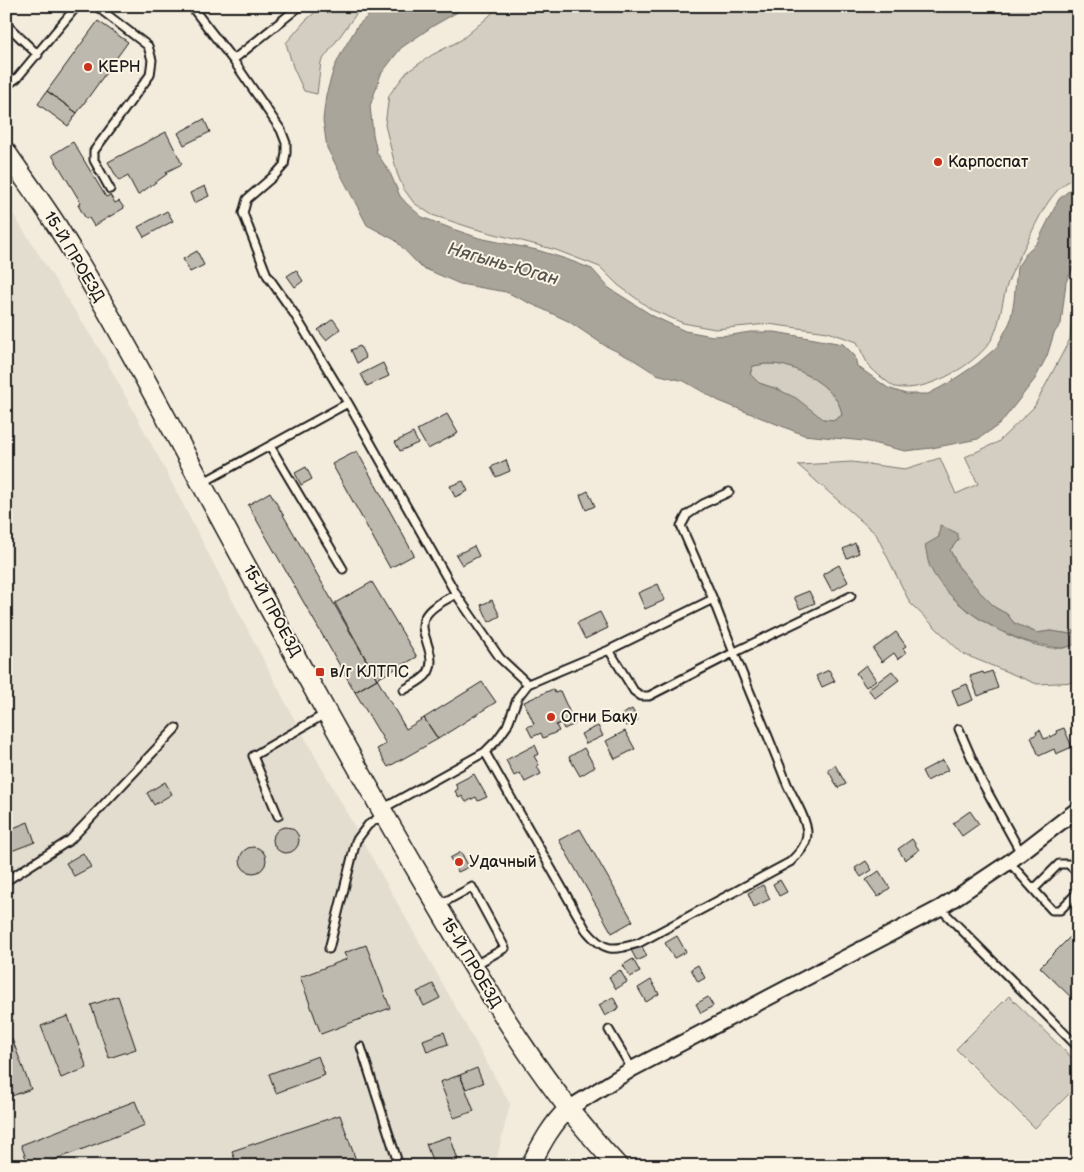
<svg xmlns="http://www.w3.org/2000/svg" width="1084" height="1172" font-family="'Balsamiq Sans',sans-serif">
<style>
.built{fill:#e3ddcf}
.green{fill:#d3cec1;stroke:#78756e}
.water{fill:#aaa59b;stroke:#716e68;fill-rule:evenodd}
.building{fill:#beb9ae;stroke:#1c1c1c}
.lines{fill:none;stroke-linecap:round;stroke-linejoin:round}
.service-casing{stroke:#1c1c1c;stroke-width:11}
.minor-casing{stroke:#1c1c1c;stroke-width:18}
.tertiary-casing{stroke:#1c1c1c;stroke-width:21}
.secondary-casing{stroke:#1c1c1c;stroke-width:22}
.service{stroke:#fcf5e5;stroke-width:7}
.minor{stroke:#fcf5e5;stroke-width:14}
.tertiary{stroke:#fcf5e5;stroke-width:18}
.secondary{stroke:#fcf5e5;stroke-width:19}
.poi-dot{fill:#c8321e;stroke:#fcf5e5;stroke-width:2}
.labels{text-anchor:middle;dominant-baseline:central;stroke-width:4;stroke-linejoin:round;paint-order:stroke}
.poi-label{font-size:16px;fill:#1c1c1c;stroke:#fcf5e5;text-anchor:start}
.street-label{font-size:16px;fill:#1c1c1c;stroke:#fcf5e5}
.water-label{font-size:18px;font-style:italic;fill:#55534f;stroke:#fcf5e5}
</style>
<rect width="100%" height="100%" fill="#f3ecdd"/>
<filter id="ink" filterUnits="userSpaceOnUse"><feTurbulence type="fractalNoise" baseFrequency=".02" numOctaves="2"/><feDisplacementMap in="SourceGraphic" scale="10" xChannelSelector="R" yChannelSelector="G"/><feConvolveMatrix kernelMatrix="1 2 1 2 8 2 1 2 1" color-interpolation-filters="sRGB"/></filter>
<g filter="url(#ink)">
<path class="built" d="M6 203 105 358 160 460 291 713 510 1104 495 1166H6Z"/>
<path class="green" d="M322 6H362L321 62 317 94 304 91 293 67 286 43 305 21Z
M499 6H1078V176C1053 186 1040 215 1029 238 1022 253 1014 266 1008 282 1002 300 1001 320 993 337 979 364 925 394 895 387 892 386 889 383 886 381 881 377 876 373 871 368 865 361 861 350 857 342L828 332 768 324 715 329 683 323 652 310 618 285 600 267 556 250 472 228 432 215 414 203 403 188 397 173 385 125 389 95 407 72 432 55 461 40 488 17Z
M1078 286V628L1071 634 1050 631 1037 633 1014 623 1007 614 996 608 979 591 958 566 950 550 959 539 940 531 939 537C940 547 944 587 949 593 968 618 1031 652 1063 648 1068 647 1073 645 1078 643V682L1037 684 963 654 910 603 876 534 798 465 852 462 905 469 940 458 956 494 978 484 965 457 998 442 1034 407 1070 339 1073 295Z
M765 364C770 364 776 364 781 365 803 369 840 391 842 415L835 420 823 419 777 389 759 383 750 375 753 366Z
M1009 996 1078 1064V1085L1035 1128 956 1049Z"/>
<path class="water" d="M379 6H468L433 26 401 48 381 74 370 106 373 134 377 153 390 173 400 196 407 204 422 217 450 228 479 238 537 250 566 259 592 269 609 288 653 316 685 331 713 336 732 335 750 332H775L843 344 855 356 857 366 888 388 906 394H928L947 384 977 364 997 347 1010 322 1014 301 1017 267 1028 251 1037 243 1059 199 1078 183V258L1066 282 1061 324 1054 333 1047 356 1035 379 1000 424 978 439 932 448 905 451 864 441 804 435 719 401 684 381 656 374 634 360 604 345 568 321 506 292 460 284 421 267 395 240 367 225 327 148 323 120 326 95 334 68 343 50 358 25ZM765 364C770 364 776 364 781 365 803 369 840 391 842 415L835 420 823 419 796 398 777 389 759 383 750 374 753 366Z
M940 525 957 533 959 539 950 550 958 566 979 591 996 608 1007 614 1014 623 1037 633 1050 631 1071 634 1078 628V643C1073 645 1068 647 1063 648 1058 648 1052 647 1048 646 1007 641 948 606 930 567 927 561 927 552 925 545L939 537Z"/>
<path class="building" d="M98 21 128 42 77 113 47 91Z
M47 91 77 113 68 126 38 104Z
M204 119 210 132 184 145 178 133Z
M166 132 182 164 166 172 167 174 138 195 128 176 119 181 108 162Z
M73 142 106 197 110 195 115 203 119 201 124 208 94 226 89 218 86 219 78 205 81 203 52 155Z
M205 186 209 196 194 203 190 193Z
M167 211 173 221 144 237 138 227Z
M197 251 204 265 190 272 183 259Z
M296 270 303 281 295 287 287 276Z
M333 319 340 329 326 340 318 330Z
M360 346 366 358 357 363 351 350Z
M383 363 389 376 367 386 361 374Z
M447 414 458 433 428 449 417 430Z
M413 433 418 443 400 451 395 442Z
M357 451 414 555 390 568 332 464Z
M506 460 510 471 496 477 491 467Z
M306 467 312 479 301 485 295 473Z
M463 481 468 491 455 497 450 486Z
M588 491 595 506 586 510 580 495Z
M270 492 377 679 355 692 248 505Z
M855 543 859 553 847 558 843 549Z
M474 546 479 556 462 565 456 555Z
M839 565 848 582 832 591 823 574Z
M372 582 417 657 377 679 335 603Z
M658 584 665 600 645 609 638 593Z
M809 591 815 603 800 609 794 597Z
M492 600 500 616 489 622 481 605Z
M600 612 608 628 585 639 577 623Z
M896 632 906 646 903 648 906 653 898 659 894 653 882 662 873 649Z
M866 665 876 680 866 687 856 673Z
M829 670 835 681 822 687 816 676Z
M892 671 899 680 875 698 868 689Z
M992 671 998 688 978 696 970 676 983 672 984 674Z
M377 679 406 729 424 718 438 739 388 767 377 749 386 744 355 692Z
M482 682 496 702 438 739 424 718Z
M967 684 973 700 958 706 952 690Z
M553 689 555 693 560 691 575 724 564 729 561 723 556 725 559 731 543 738 541 733 532 737 527 727 534 724 524 702Z
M632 709 638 720 626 726 621 715Z
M598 726 603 736 586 744 581 734Z
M1064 728 1072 747 1056 754 1054 749 1039 756 1031 737 1037 734 1036 732 1040 730 1044 739 1057 734 1056 731Z
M625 731 635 749 615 759 606 741Z
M535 745 539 754 534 756 539 765 537 766 541 774 525 782 520 773 514 776 506 760Z
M584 748 595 767 580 776 569 757Z
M943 760 948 770 927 781 922 771Z
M835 765 846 784 838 788 828 770Z
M474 774 487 797 478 801 476 797 466 802 462 796 459 798 455 791 458 789 455 784Z
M165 782 172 794 154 805 147 793Z
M970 811 979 824 962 836 953 823Z
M28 822 35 842 6 853V831Z
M273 840a13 13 0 1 1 26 0a13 13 0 1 1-26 0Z
M580 829 633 921 612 933 559 840Z
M912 839 919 850 905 860 898 849Z
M240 860a13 13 0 1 1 26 0a13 13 0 1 1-26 0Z
M461 852 469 867 458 872 450 858Z
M83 853 91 867 74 876 66 863Z
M866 861 872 870 861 877 855 868Z
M879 871 890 888 878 897 866 880Z
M780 880 787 892 779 896 773 884Z
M763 885 770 899 754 907 748 893Z
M1078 929V1004L1040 967Z
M677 936 686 952 674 958 665 943Z
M366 945 390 1008 321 1034 300 977 347 959 344 953Z
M641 945 647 956 637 961 631 950Z
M633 959 640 972 630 977 623 965Z
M698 965 705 978 698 982 691 969Z
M620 970 627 982 616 989 609 977Z
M651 980 659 994 646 1002 638 988Z
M433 984 440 998 424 1006 417 992Z
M118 996 136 1049 109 1058 91 1005Z
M613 997 619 1008 605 1016 599 1005Z
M708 997 713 1006 701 1013 696 1004Z
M68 1016 87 1068 61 1078 41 1026Z
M444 1032 448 1044 427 1052 423 1040Z
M12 1039 31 1089 6 1098V1041Z
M318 1056 325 1075 276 1093 269 1074Z
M477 1068 483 1083 466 1089 460 1075Z
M460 1075 474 1111 454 1118 440 1082Z
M135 1101 145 1125 39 1166H29L21 1145Z
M340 1115 358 1166H237L232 1151Z
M450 1136 458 1160 442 1166H434L426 1144Z"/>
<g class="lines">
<g class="service-casing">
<path id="service" d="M96 6 148 46 152 60 150 75 94 151V160L110 189
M191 6 233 60 281 130 286 143V153L284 165 276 174 247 199 243 213 267 275 293 312 348 403
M6 24 38 55
M233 60 300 6
M6 86 17 78 77 6
M270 446 343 569
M202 483 348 403 456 594 500 658 528 684 609 650 713 599C736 661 763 722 787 784 793 798 807 819 807 833 807 846 798 854 790 862L639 943C612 951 604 952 586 930L485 752 382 809
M713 599 681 526 687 515 703 504 729 492
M609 650 634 691 641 696H649L733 653 851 596
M404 690C411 685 422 681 427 674 440 656 416 632 425 617 431 606 446 600 456 594
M959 729 982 782 1021 853
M485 752 497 740 507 726 518 697 528 684
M278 816 253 756 325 714
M1009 862 1052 910H1060L1078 892
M6 881 70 840 176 728
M1034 889 1059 864H1068L1078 873
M439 905 472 887 505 948 475 965
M940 908 1078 1047
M329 949 356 841 368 825 383 815
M609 1030 632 1069
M361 1047 399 1166"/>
</g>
<g class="minor-casing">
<path id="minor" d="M568 1109 632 1069 940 908 1009 862 1078 809"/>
</g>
<g class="tertiary-casing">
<path id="tertiary" d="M530 1166C541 1145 551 1125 568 1109"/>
</g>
<g class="secondary-casing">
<path id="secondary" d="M6 152C23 177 41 201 57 226 108 309 154 395 200 481 271 612 342 743 417 871 479 976 534 1077 618 1166"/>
</g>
<use href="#service" class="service"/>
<use href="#minor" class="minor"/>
<use href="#tertiary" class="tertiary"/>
<use href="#secondary" class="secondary"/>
</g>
</g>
<g class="poi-dot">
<circle cx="88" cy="67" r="5"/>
<circle cx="938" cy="162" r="5"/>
<rect x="315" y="667" width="10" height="10" rx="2.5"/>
<circle cx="551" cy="717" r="5"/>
<circle cx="459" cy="862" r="5"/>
</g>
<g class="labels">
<g class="poi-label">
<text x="98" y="67">КЕРН</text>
<text x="948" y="162">Карпоспат</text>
<text x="330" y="672">в/г КЛТПС</text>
<text x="561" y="717">Огни Баку</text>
<text x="469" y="862">Удачный</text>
</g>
<g class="street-label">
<text transform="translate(74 257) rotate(59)">15-Й ПРОЕЗД</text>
<text transform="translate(272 611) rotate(61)">15-Й ПРОЕЗД</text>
<text transform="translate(471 963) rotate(59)">15-Й ПРОЕЗД</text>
</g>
<g class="water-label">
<text transform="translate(503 264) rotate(16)">Нягынь-Юган</text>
</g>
</g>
<rect width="1084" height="1172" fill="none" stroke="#fcf5e5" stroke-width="25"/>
<rect x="12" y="12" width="1059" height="1147" fill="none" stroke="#1c1c1c" stroke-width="2" filter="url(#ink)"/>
</svg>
